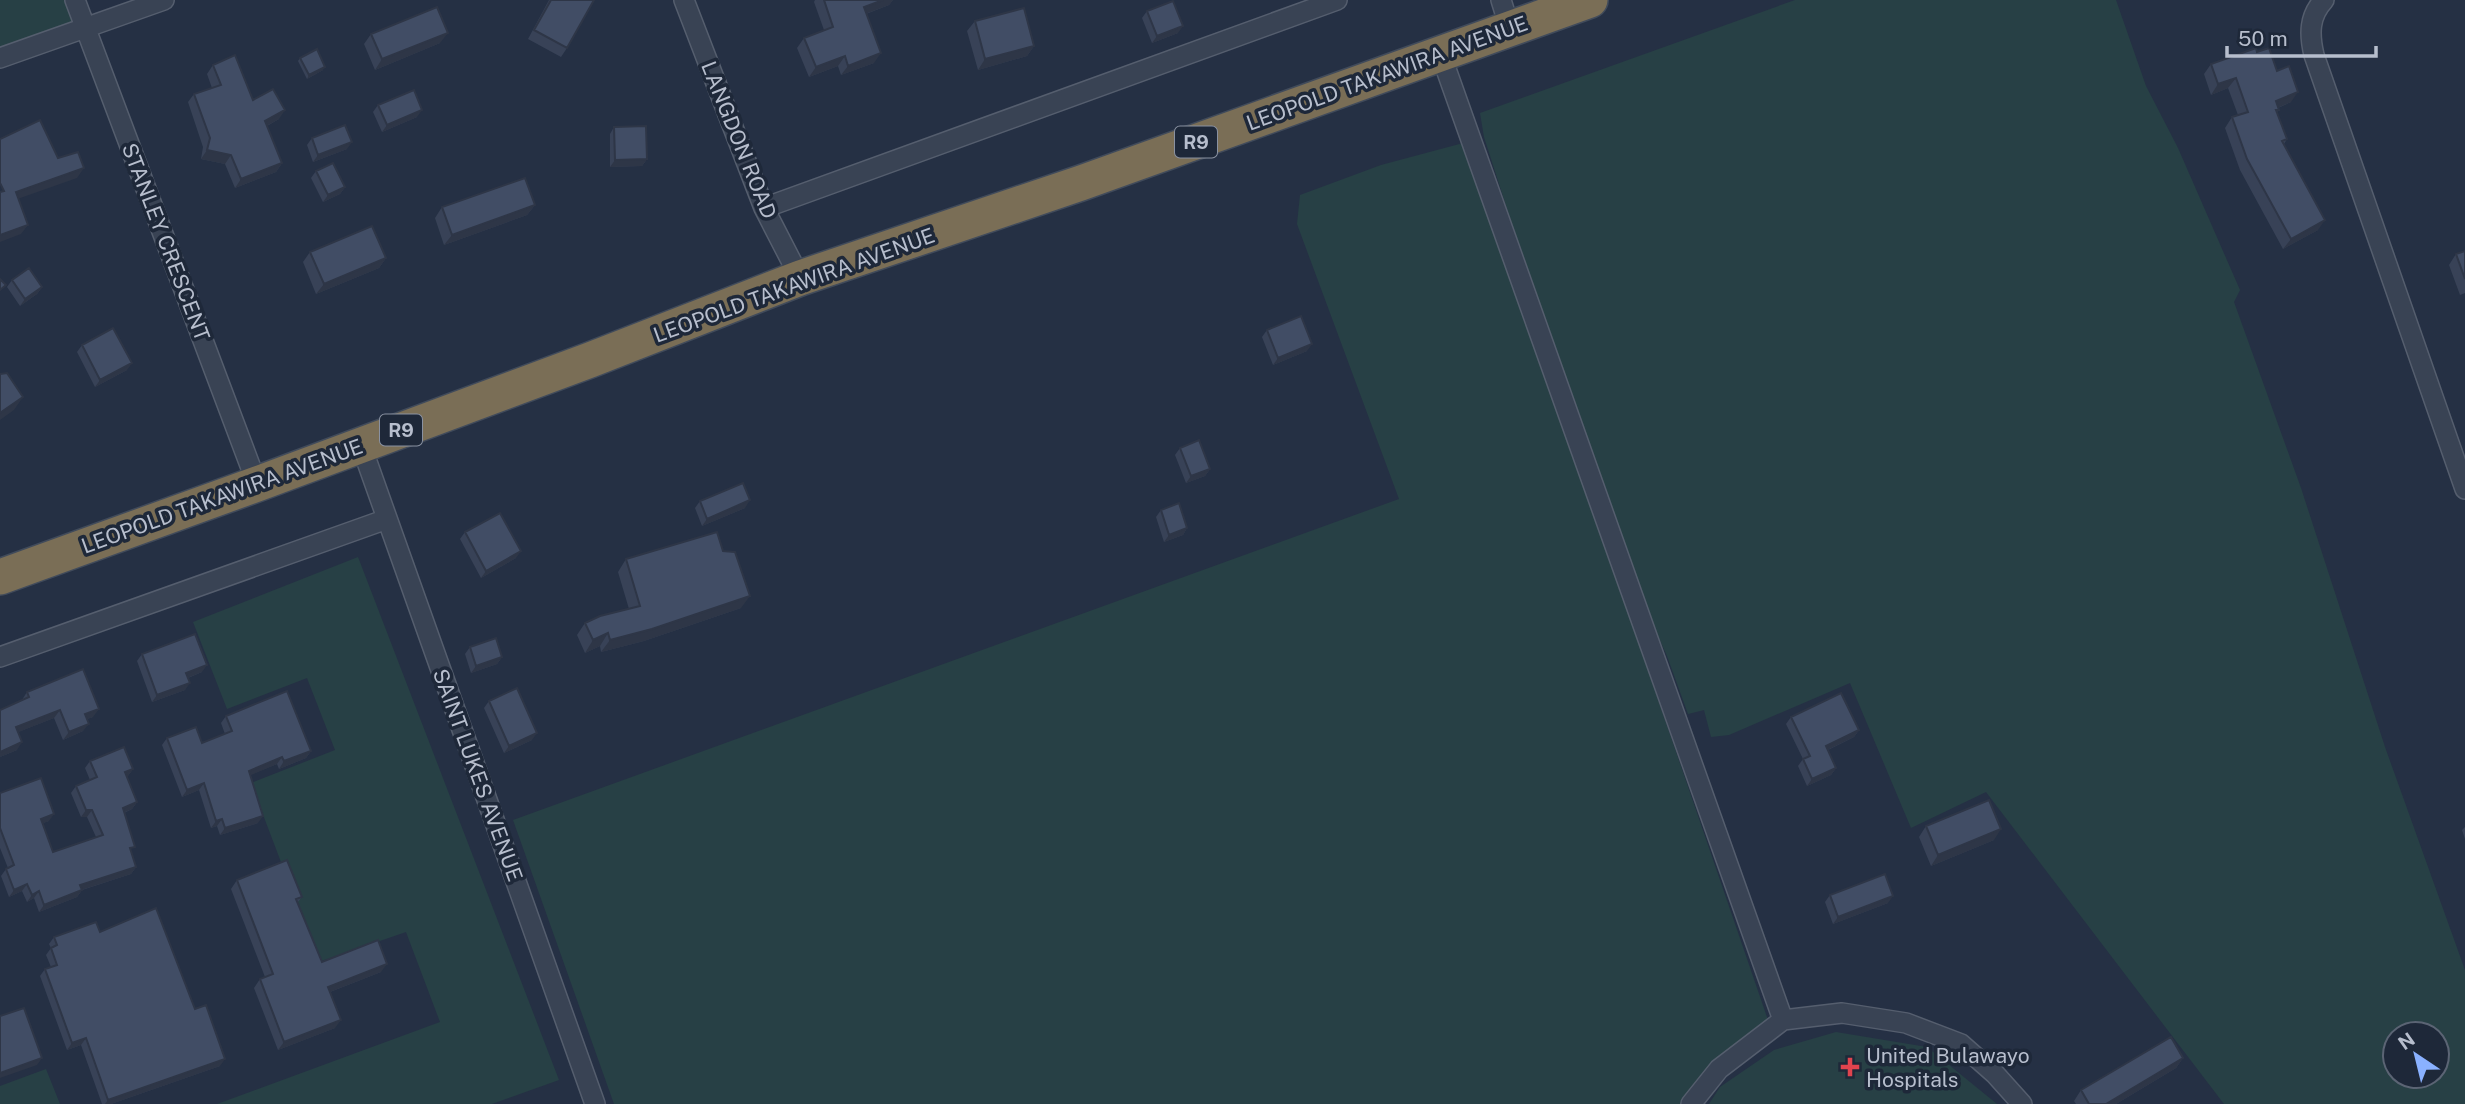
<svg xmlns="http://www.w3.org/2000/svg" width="2465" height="1104" font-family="'Public Sans',sans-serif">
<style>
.green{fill:#274045;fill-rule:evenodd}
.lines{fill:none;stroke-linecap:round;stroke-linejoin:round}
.street-casing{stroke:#555e6e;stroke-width:22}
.highway-casing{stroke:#414b5b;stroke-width:38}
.street{stroke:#394354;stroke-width:19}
.highway{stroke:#7a6e56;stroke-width:35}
.wall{fill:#384257}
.shaded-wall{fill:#2e3647}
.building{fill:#414d65;stroke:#2e3647;stroke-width:2}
.health-dot{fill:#e0444e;stroke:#1e2839;stroke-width:2.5}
.labels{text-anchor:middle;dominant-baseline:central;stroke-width:7;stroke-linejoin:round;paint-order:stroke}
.shield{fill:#1e2839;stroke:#8991a1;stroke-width:2}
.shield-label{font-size:19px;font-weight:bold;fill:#b7becd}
.street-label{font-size:21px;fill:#b7becd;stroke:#1e2839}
.poi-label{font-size:21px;fill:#b7becd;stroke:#1e2839;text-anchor:start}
</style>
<rect width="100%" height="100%" fill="#253044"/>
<path class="green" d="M0 0H67L75 22 0 48Z
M1795 0H2116L2146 86 2178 148 2240 290 2234 302 2301 488 2385 747 2465 970V1104H2224L1986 792 1911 828 1850 683 1729 735 1711 737 1704 710 1688 714 1667 656 1636 587 1525 265 1484 137 1480 113ZM2395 1034H2437V1076H2395Z
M1467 142 1769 1023 1683 1104H614L513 820 1399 499 1297 224 1300 195 1381 165Z
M358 557 559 1080 492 1104H217L440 1022 406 932 319 962 251 783 335 750 307 678 227 709 193 622Z
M1836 1032 1927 1047 1997 1104H1709L1720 1087 1774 1050Z
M46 1069 60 1104H0V1086Z"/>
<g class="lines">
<g class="street-casing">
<path id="street" d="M75 0 257 484
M684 0 764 208 800 278
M1501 0 1510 29
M2324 0C2309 16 2309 34 2314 55L2465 489
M1441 55 1783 1020
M0 58 164 0
M764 208 1337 0
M361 445 595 1104
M0 657 387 519
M1691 1104 1719 1069 1783 1020 1842 1013 1906 1023 1961 1044 1995 1074 2022 1104"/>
</g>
<g class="highway-casing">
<path id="highway" d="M0 577 257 484 590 360 800 278 1081 183 1590 0"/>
</g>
<use href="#street" class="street"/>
<use href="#highway" class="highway"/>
</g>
<path class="wall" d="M549 0H594L567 48 561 57 528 39Z
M815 0H893L889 5 866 14 874 63 841 75 838 66 809 77 797 48 804 38 824 30 814 2Z
M1147 11 1178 33 1152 43 1142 18Z
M975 21 1034 46 1027 56 978 70 967 31Z
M371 34 440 43 375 70 364 44Z
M2257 52 2277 71 2291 102 2278 108 2279 110 2277 112 2287 139 2284 144 2318 230 2283 249 2240 170 2225 128 2232 117 2238 115 2228 88 2211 95 2204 74 2211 64Z
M300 58 323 70 307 79 298 61Z
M213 65 253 100 279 119 267 126 282 163 276 172 235 188 225 164 201 159 203 147 188 102 194 94 212 88 207 74Z
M378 105 417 117 382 132 373 112Z
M614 127 647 159 642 166 610 167V134Z
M312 138 347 149 313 162 307 145Z
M316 171 345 187 340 194 323 202 311 178Z
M535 205 527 215 444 245 435 218 442 207Z
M2465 251V293L2460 295 2449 265 2456 254Z
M310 252 386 258 379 268 316 294 303 262Z
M12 280 42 287 37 294 20 306 7 287Z
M1267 330 1307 351 1273 365 1262 337Z
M82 345 127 370 95 387 77 352Z
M1180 448 1210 469 1205 476 1186 483 1175 455Z
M700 501 745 508 702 526 695 508Z
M1161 510 1187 528 1183 535 1164 542 1156 517Z
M465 532 516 558 481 578 460 539Z
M626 559 741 608 644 641 601 652 600 646 585 653 577 635 585 623 629 609 618 572Z
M470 647 502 657 497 664 471 673 465 654Z
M142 654 202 672 188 678 185 690 152 702 137 661Z
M27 692 93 717 87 719 83 731 63 740 54 718 18 732 17 750 0 757 22 700Z
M489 701 532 740 504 753 484 708Z
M226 716 311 751 306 758 279 769 277 764 250 775 258 823 220 835 217 826 211 828 199 790 182 797 162 745 167 738 202 743 225 734 221 723Z
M1791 717 1859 730 1854 737 1828 750 1836 768 1831 775 1807 786 1798 766 1803 759 1786 724Z
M90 761 133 769 127 777 137 802 132 809 124 813 131 852 136 867 131 874 82 890 77 897 39 912 34 898 27 902 22 891 9 897 1 876 6 869 8 868 0 848V793L49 821 43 823 53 852 96 837 87 817H81L71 793 76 786 90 780 85 768Z
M1926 826 1994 840 1931 866 1919 837Z
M2465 827V839L2462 830Z
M237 880 302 897 297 903 322 962 381 972 330 992 335 1028 278 1050 254 988 260 979 265 977 231 889Z
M1830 895 1888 903 1833 924 1825 902Z
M100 932 195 1009 220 1066 111 1104H102L81 1045 67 1050 40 976 45 969 51 967 46 955 51 948 49 944 54 937Z
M2183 1058 2176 1068 2116 1104H2076L2074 1101 2081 1090Z"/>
<path class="shaded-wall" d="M883 0H893L889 5 857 17 864 7Z
M1183 26 1178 33 1152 43 1157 36Z
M448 33 440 43 375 70 382 59Z
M1034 46 1027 56 978 70 985 59Z
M881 53 874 63 841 75 848 66Z
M845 56 838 66 809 77 816 67Z
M325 67 323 70 307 79 309 75Z
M2236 78 2228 88 2211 95 2218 84Z
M2298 92 2291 102 2268 112 2276 101Z
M285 110 279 119 259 130 265 121Z
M422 110 417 117 382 132 387 125Z
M352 142 347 149 313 162 318 155Z
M207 150 231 155 225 164 201 159Z
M647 159 642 166 610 167 615 160Z
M282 163 276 172 235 188 241 179Z
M84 168 77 178 9 202 16 192Z
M345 187 340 194 323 202 328 195Z
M535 205 527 215 444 245 452 235Z
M2325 220 2318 230 2283 249 2291 239Z
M28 225 21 234 0 242V235Z
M386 258 379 268 316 294 324 284Z
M42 287 37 294 20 306 25 299Z
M1312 344 1307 351 1273 365 1278 358Z
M132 363 127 370 95 387 100 380Z
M23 397 14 410 0 420V413Z
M1210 469 1205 476 1186 483 1191 476Z
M750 500 745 508 702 526 707 519Z
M1187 528 1183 535 1164 542 1169 535Z
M521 551 516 558 481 578 486 571Z
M750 596 741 608 644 641 601 652 610 640Z
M608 633 600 646 585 653 593 640Z
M502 657 497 664 471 673 476 666Z
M207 665 202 672 182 680 186 673Z
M190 683 185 690 152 702 157 695Z
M99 709 93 717 80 722 85 714Z
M60 710 54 718 11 735 16 727Z
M89 724 83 731 63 740 69 732Z
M1859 730 1854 737 1821 753 1826 746Z
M537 733 532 740 504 753 509 746Z
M22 742 17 750 0 757V752Z
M311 751 306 758 279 769 284 761Z
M282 757 277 764 244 778 249 771Z
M1836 768 1831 775 1807 786 1812 779Z
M133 769 128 776 120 779 125 772Z
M204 783 199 790 182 797 187 790Z
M137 802 132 809 118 815 123 808Z
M86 810H92L87 817H81Z
M54 814 49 821 36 826 41 819Z
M263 816 258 823 220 835 225 828Z
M222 819 217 826 211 828 216 821Z
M2001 829 1994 840 1931 866 1938 855Z
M136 867 131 874 75 892 80 885Z
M27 884 22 891 9 897 14 890Z
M82 890 77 897 39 912 44 905Z
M39 891 34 898 27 902 32 895Z
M1893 896 1888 903 1833 924 1838 917Z
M387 964 381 972 322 995 328 987Z
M341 1020 335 1028 278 1050 284 1042Z
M86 1038 81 1045 67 1050 72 1043Z
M42 1058 37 1065 0 1078V1073Z
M2183 1058 2176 1068 2116 1104H2106Z
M225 1059 220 1066 111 1104H105L108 1100Z"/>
<path class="building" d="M551 0H594L567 48 534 30Z
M824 0H883L864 7 881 53 848 66 845 56 816 67 804 38 833 27Z
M1173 1 1183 26 1157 36 1147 11Z
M437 7 448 33 382 59 371 34Z
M1024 8 1034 46 985 59 975 21Z
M2256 48 2257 52 2269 48 2277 71 2289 66 2298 92 2276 101 2279 110H2276L2287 139 2282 141 2325 220 2291 239 2247 159 2232 117 2248 112 2236 78 2218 84 2211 64Z
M317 49 325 67 309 75 300 58Z
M235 55 253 100 273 89 285 110 265 121 282 163 241 179 231 155 207 150 210 138 194 94 221 85 213 65Z
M414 90 422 110 387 125 378 105Z
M40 120 58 158 78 152 84 168 16 192 28 225 0 235V192L4 191 0 183V139Z
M345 125 352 142 318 155 312 138Z
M646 126 647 159 615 160 614 127Z
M333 163 345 187 328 195 316 171Z
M525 178 535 205 452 235 442 207Z
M372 226 386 258 324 284 310 252Z
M2465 251V279L2456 254Z
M29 268 42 287 25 299 12 280Z
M0 279 6 285 0 290Z
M1301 316 1312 344 1278 358 1267 330Z
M113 328 132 363 100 380 82 345Z
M7 373 23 397 0 413V374Z
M1199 440 1210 469 1191 476 1180 448Z
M743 483 750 500 707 519 700 501Z
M1179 503 1187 528 1169 535 1161 510Z
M500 513 521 551 486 571 465 532Z
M717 532 723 551 735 552 750 596 652 629 610 640 608 633 593 640 585 623 600 616 640 606 626 559Z
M195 634 207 665 186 673 190 683 157 695 142 654Z
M496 638 502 657 476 666 470 647Z
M83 669 99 709 85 714 89 724 69 732 60 710 16 727 22 742 0 752V710L29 697 27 692Z
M517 688 537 733 509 746 489 701Z
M287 691 311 751 284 761 282 757 249 771 263 816 225 828 222 819 216 821 204 783 187 790 167 738 196 727 202 743 232 731 226 716Z
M1841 693 1859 730 1826 746 1836 768 1812 779 1803 759 1810 756 1791 717Z
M124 747 133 769 125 772 137 802 123 808 135 847 130 848 136 867 80 885 82 890 44 905 39 891 32 895 27 884 14 890 6 869 14 865 0 828V793L41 778 54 814 41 819 53 852 103 835 92 810H86L76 786 97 777 90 761Z
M1989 800 2001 829 1938 855 1926 826Z
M287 860 302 897 296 899 322 962 378 940 387 964 328 987 341 1020 284 1042 260 979 273 974 237 880Z
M1885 874 1893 896 1838 917 1830 895Z
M156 908 195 1009 206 1005 225 1059 108 1100 86 1038 72 1043 45 969 57 965 51 948 57 945 54 937 96 922 100 932Z
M24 1008 42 1058 0 1073V1016Z
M2171 1037 2183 1058 2106 1104H2089L2081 1090Z"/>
<path class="health-dot" d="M1846.5 1056.5h7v7h7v7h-7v7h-7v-7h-7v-7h7z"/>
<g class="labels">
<g class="shield">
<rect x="1175" y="126.5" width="42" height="31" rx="5"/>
<rect x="380" y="414.5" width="42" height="31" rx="5"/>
</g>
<g class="shield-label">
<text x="1196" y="142">R9</text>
<text x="401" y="430">R9</text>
</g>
<g class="street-label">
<text transform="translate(1387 73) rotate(-20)">LEOPOLD TAKAWIRA AVENUE</text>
<text transform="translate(739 140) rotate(68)">LANGDON ROAD</text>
<text transform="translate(166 242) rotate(69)">STANLEY CRESCENT</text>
<text transform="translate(794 285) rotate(-20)">LEOPOLD TAKAWIRA AVENUE</text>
<text transform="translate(222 496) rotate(-20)">LEOPOLD TAKAWIRA AVENUE</text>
<text transform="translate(478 775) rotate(70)">SAINT LUKES AVENUE</text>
</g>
<g class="poi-label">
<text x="1866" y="1055">United Bulawayo<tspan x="1866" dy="24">Hospitals</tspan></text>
</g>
</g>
<g transform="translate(2416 1055) rotate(325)"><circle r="33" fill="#1e2839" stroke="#5b6474" stroke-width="2"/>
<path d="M0-5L12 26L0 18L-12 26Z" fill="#8ab1ff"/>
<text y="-10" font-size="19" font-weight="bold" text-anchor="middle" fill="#b7becd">N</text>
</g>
<path d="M2227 46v10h149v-10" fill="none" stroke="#b7becd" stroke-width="3.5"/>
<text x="2238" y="46" font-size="21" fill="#b7becd" stroke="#1e2839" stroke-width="5" paint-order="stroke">50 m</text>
</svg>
